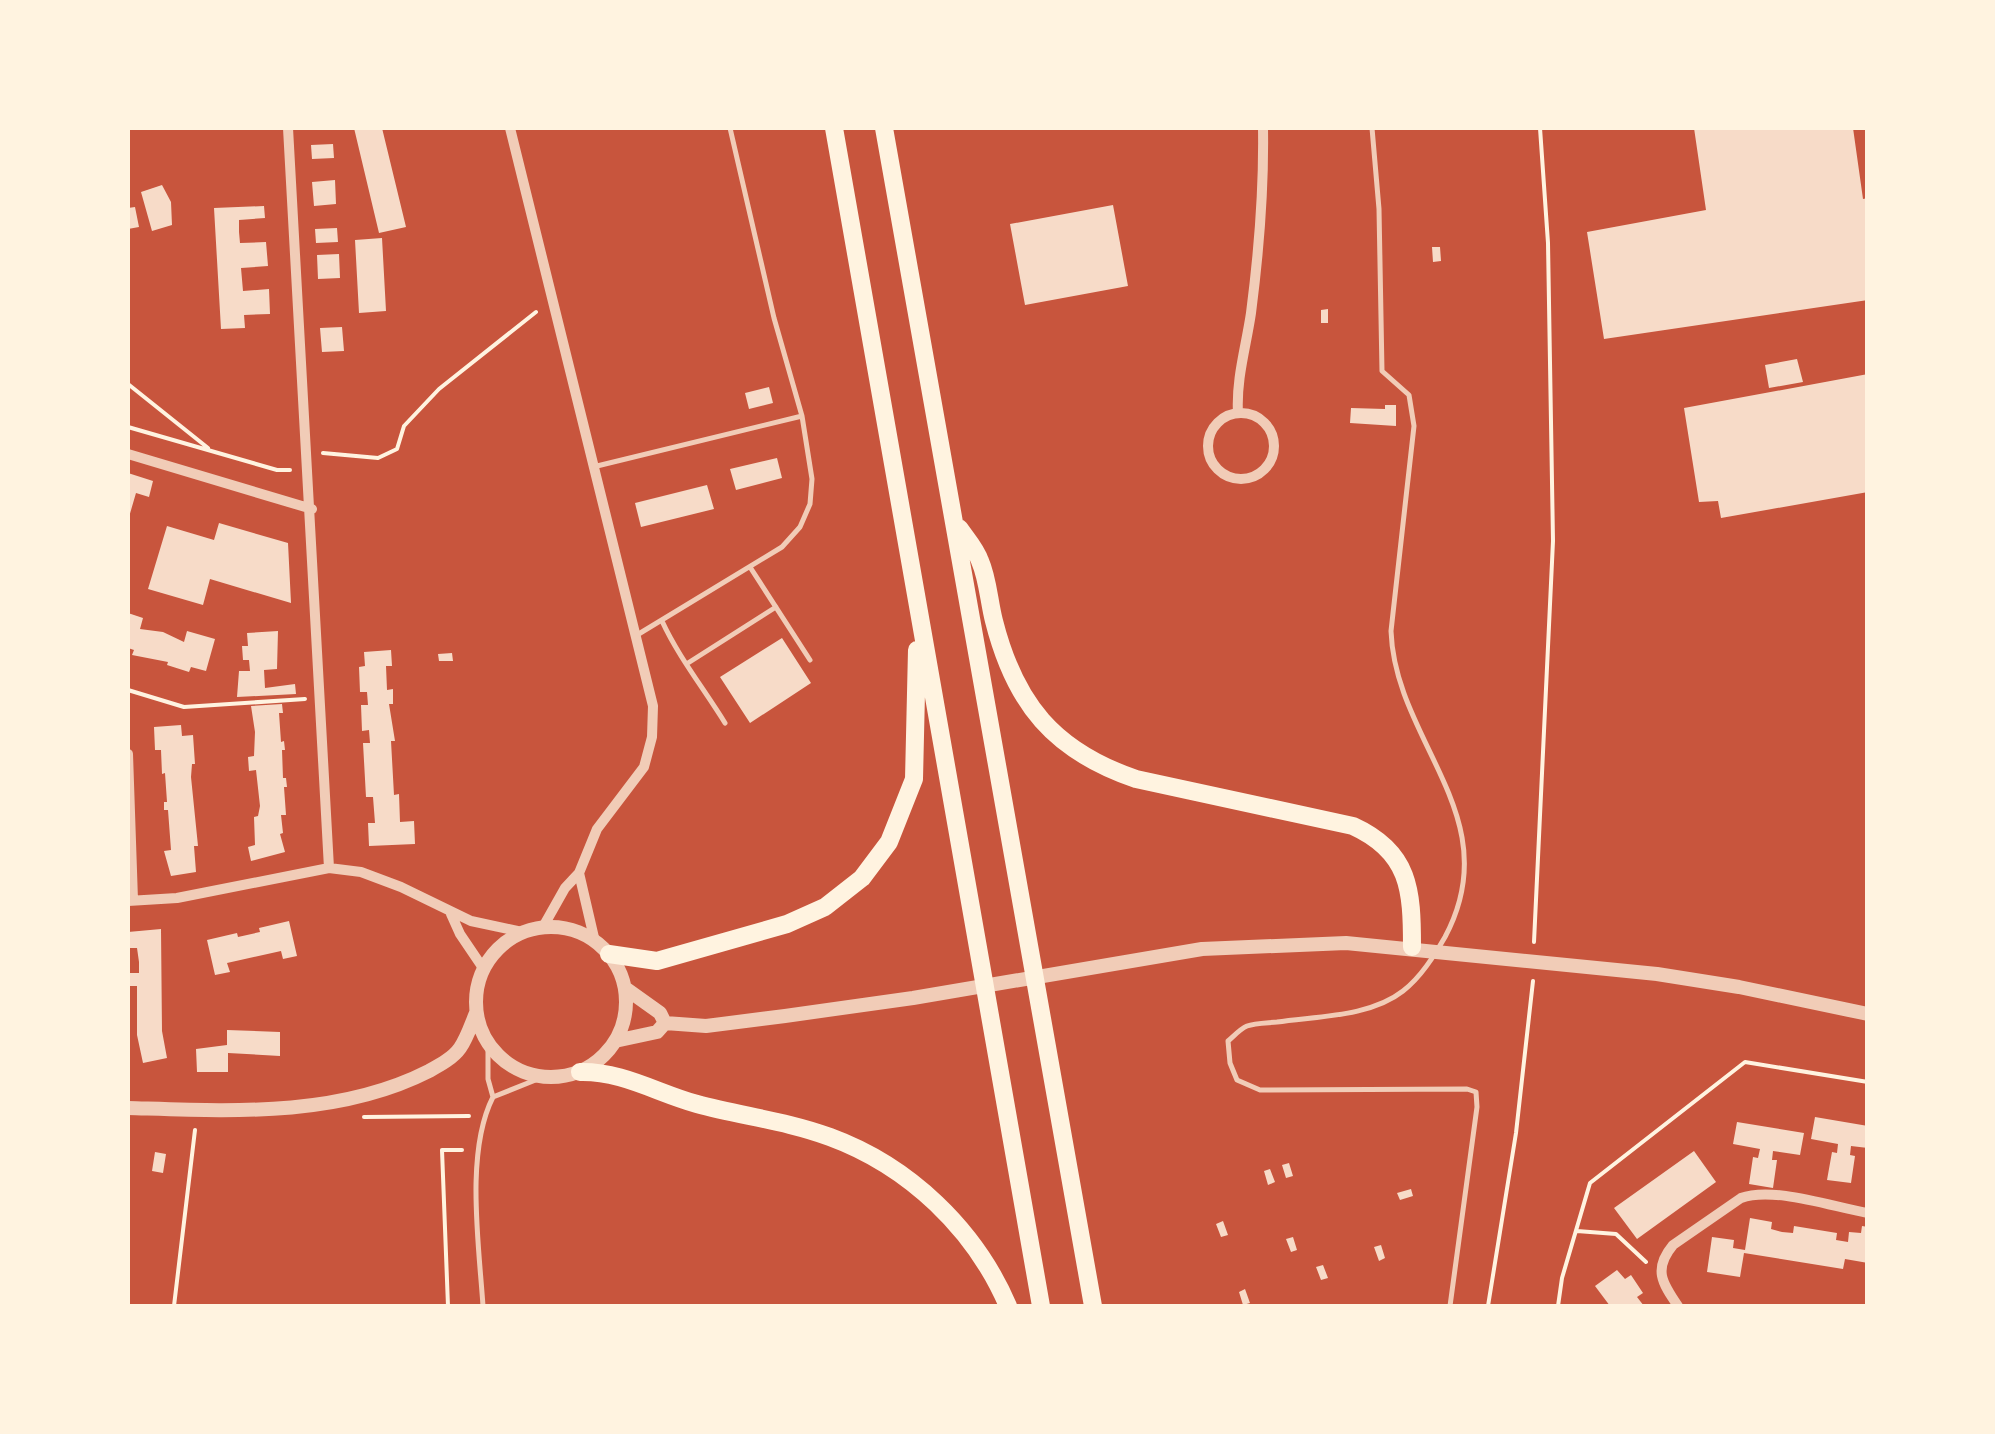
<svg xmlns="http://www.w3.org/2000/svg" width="1995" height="1434" font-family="'Exo 2',sans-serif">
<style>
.building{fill:#f7dbc8}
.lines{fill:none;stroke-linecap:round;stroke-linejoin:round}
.path{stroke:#fff3e0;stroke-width:4}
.service{stroke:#f1ccb7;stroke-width:5}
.minor{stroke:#f1ccb7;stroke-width:10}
.tertiary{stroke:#f1ccb7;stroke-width:14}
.primary{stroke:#fff3e0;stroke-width:18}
</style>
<rect width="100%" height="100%" fill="#c8553d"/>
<path class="building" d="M354 128H382L406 227 379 233Z
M1694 128H1853L1863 199 1868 198V300L1604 339 1587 232 1706 210Z
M333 144 334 158 312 159 311 145Z
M335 180 336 204 314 206 312 182Z
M162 185 171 202 172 225 152 231 141 192Z
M1113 205 1128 286 1025 305 1010 224Z
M264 206 265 218 239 220V232L240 243 266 242 268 266 241 268 243 291 269 289 270 314 244 315 245 328 221 329 214 208Z
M135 207 139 227 128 229V208Z
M337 228 338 242 316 243 315 229Z
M382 238 386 311 359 313 355 240Z
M1432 247H1440L1441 261 1433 262Z
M339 254 340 278 318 279 317 255Z
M1328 309V323H1321V310Z
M342 327 344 351 322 352 320 328Z
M1797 359 1803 382 1769 388 1765 365Z
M1868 374V492L1721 518 1718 501 1699 502 1684 408Z
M769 387 773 403 749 409 745 393Z
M1385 405H1396V426L1350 423 1351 408 1385 409Z
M777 458 782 478 736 490 730 469Z
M128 473 153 481 149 497 136 493 129 517Z
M707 485 714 509 641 527 635 503Z
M219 523 288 543 291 603 210 579 203 605 148 589 167 526 214 540Z
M128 613 143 618 140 629 163 632 184 642 187 631 215 639 206 671 191 667 189 672 167 665 168 662 132 655 134 650 128 648Z
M278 631 277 669 264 670 265 688 295 684 296 694 237 697 239 671H250L249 660H243L242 646H248L247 633Z
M782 638 811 683 750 723 720 677Z
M391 650 392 666H386L387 690 393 689V704H389L395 741H391L394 795 399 794 400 822 414 821 415 844 369 846 368 823H375L373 797H366L363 743H370L369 730 362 731 361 705H368L367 692H360L359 667 365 666 364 652Z
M452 653 453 661H439L438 654Z
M282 704 283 713H279L281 742 284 741 285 750H282L283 778H286L287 787H284L286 815H281L283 833 280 834 285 852 251 861 248 847 255 845 254 817 258 816 260 806 256 770 249 771 248 757 254 756 255 732 251 706Z
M181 725 182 736 193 735 195 764H192L191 777 198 846H194L196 872 171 876 164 851 171 850 168 810H164V802H167L165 773 162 774 161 750H155L154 727Z
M289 921 297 956 283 959 281 951 227 963 230 972 215 975 207 940 237 933 238 937 260 932 259 928Z
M161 929 162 1031 167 1058 143 1063 137 1035V986H128V973H139V962L137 948H128V932Z
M227 1030 280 1032V1056L228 1053V1072H197L196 1049 227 1045Z
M1815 1117 1868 1126V1148L1851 1146 1850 1155 1855 1156 1851 1183 1827 1180 1832 1152 1837 1153 1838 1144 1811 1139Z
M1737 1122 1804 1133 1800 1155 1773 1151 1772 1160H1777L1773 1188 1749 1184 1753 1157 1758 1158 1760 1149 1733 1144Z
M1694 1151 1716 1182 1637 1239 1614 1208Z
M155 1152 166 1154 163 1173 152 1171Z
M1289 1163 1293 1176 1286 1178 1282 1165Z
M1270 1169 1275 1182 1268 1185 1264 1171Z
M1411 1189 1413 1196 1400 1200 1397 1193Z
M1750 1218 1772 1222 1771 1229 1782 1232 1793 1233 1794 1226 1837 1233 1836 1240 1848 1242 1849 1232 1861 1233 1862 1226 1868 1227V1263L1845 1259 1843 1269 1744 1253 1740 1277 1707 1272 1712 1237 1734 1240 1733 1248 1745 1250Z
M1223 1221 1228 1235 1221 1237 1216 1224Z
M1293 1237 1297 1250 1291 1252 1286 1239Z
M1381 1245 1385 1258 1379 1261 1374 1247Z
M1323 1265 1328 1278 1321 1280 1316 1267Z
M1617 1270 1625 1279 1631 1275 1643 1293 1637 1297 1644 1306H1610L1595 1286Z
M1245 1289 1250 1303 1243 1305 1239 1292Z"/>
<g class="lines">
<path class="path" d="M128 384 208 448
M128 427 277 470H290
M323 453 378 458 397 449 404 426 439 389 536 312
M128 690 184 707 305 699
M1534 942 1553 541 1548 243 1540 128
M364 1117 469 1116
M1577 1231 1616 1234 1646 1262
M174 1306 195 1130
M448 1306 442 1150H462
M1488 1306 1516 1133 1533 981
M1558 1306 1562 1278 1590 1183 1745 1062 1868 1082"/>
<path class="service" d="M1372 128 1379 209 1382 371 1409 395 1414 426 1391 631C1395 743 1509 817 1445 937 1434 956 1421 977 1403 991 1370 1017 1317 1016 1277 1022 1268 1023 1255 1023 1247 1026 1240 1029 1234 1036 1228 1041L1230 1063 1237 1080 1260 1090 1467 1089 1476 1092 1477 1107 1450 1306
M597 466 802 416
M750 567 810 660
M662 621C678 656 704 689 725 723
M637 635 782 547 800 527 810 504 812 479 802 416 774 318 730 128
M688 663 776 607
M493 1097 543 1077
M483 1306C479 1245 465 1152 493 1097L488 1079V1044"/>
<path class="minor" d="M288 128 329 868
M510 128 653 706 652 737 644 767 597 829 579 873 565 888 543 927
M1208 446a33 33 0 1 1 66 0a33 33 0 1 1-66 0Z
M1238 413C1236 379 1246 347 1251 313 1259 251 1264 190 1263 128
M128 454 312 509
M128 754 133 900
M579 873 595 942
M128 901 177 898 329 868 361 872 401 887 471 921 522 932
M451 914 460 934 483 968
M1678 1306C1662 1283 1653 1269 1673 1245L1741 1198C1773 1186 1833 1207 1868 1213"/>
<path class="tertiary" d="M476 1002a75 75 0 1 1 150 0a75 75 0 1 1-150 0Z
M625 988 660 1013 665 1023 706 1026 785 1016 913 998 1202 949 1346 943 1657 974 1739 987 1868 1014
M615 1041 657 1032 665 1023
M128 1108C228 1111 337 1118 429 1071 440 1065 453 1058 460 1048 467 1038 471 1025 476 1013"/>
<path class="primary" d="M834 128 1041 1306
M884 128 1093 1306
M959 528C966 538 976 549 980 561 988 579 989 602 994 621 1015 704 1054 751 1136 779L1353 826C1410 852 1412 890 1412 947
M609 954 657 961 787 924 825 907 862 878 889 842 914 779 917 650
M580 1072C622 1071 657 1093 697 1104 741 1116 787 1121 830 1137 909 1166 975 1229 1008 1306"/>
</g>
<rect width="1995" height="1434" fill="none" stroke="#fff3e0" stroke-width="260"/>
</svg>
